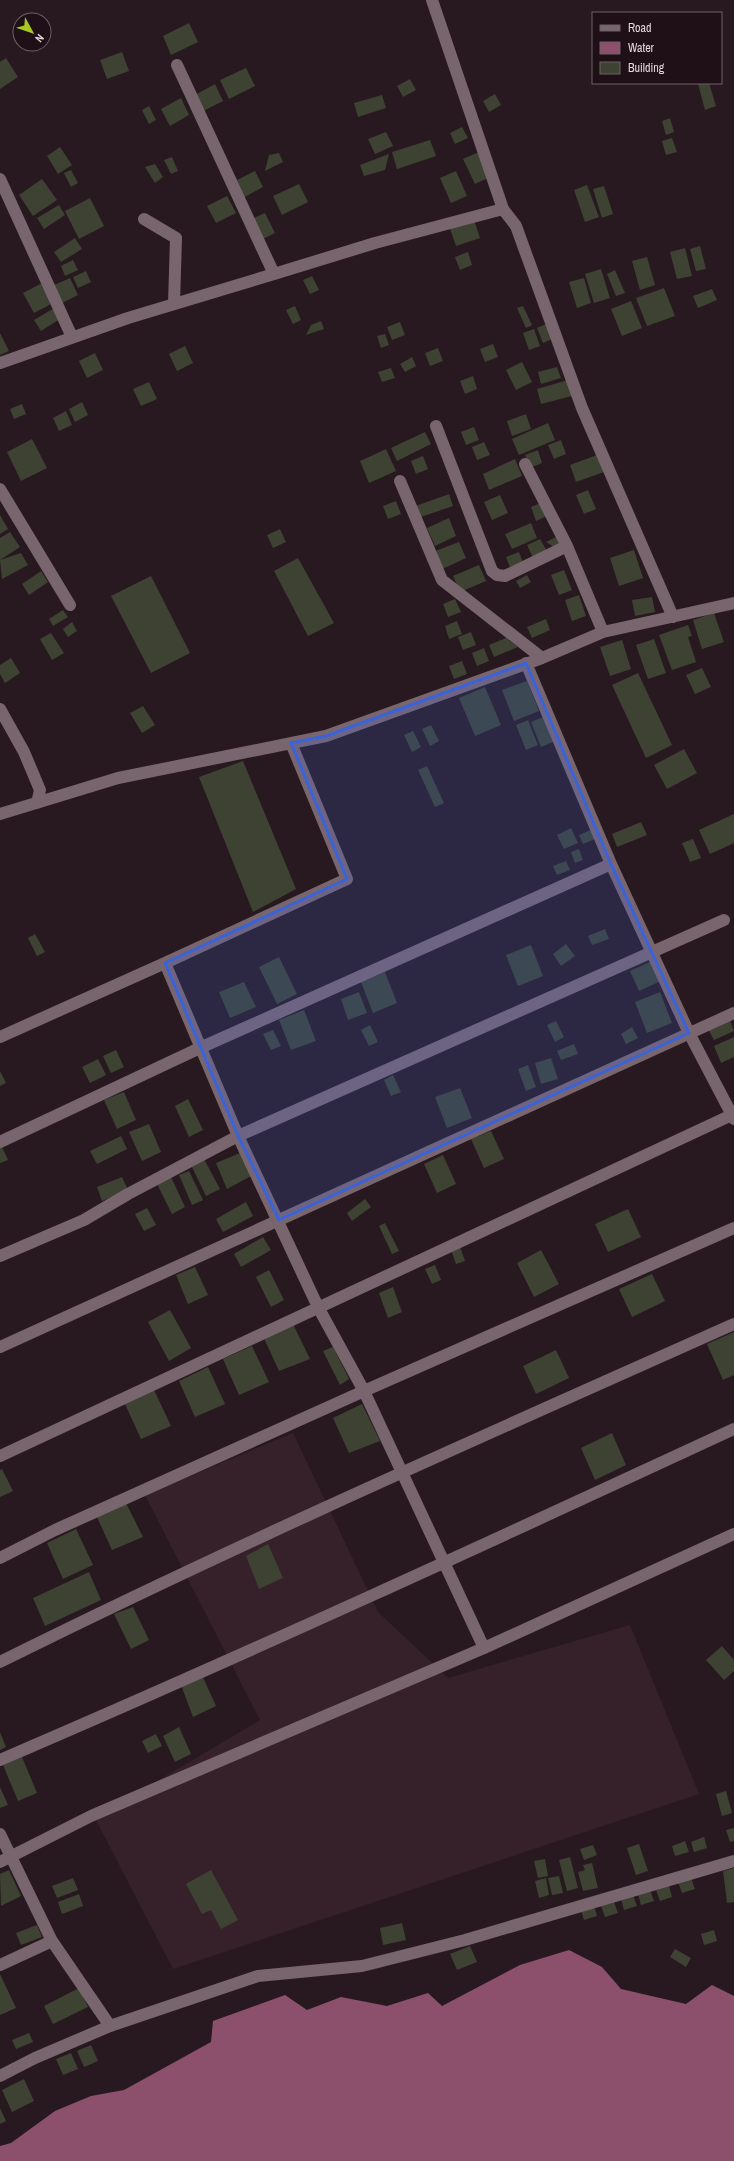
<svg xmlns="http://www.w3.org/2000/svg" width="734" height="2161" font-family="'Archivo Narrow',sans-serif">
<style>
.built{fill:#36212b}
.water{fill:#8c506d}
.building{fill:#3d4232}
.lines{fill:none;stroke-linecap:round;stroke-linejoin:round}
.street{stroke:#78656d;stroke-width:12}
.secondary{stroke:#78656d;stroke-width:12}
.marked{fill:#3b63d9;fill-opacity:0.2;stroke:#3b63d9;stroke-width:3;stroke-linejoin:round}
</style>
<rect width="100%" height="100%" fill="#281920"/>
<path class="built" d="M293 1433 378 1612 448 1678 630 1625 699 1794 173 1969 95 1818 260 1720 145 1495Z"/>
<path class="water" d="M569 1950 602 1967 621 1989 686 2004 712 1985 734 1996V2161H0V2146L11 2143 55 2111 91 2096 124 2090 211 2042 213 2021 285 1995 307 2010 341 1997 387 2006 428 1993 442 2006 520 1965Z"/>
<path class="building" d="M189 23 198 42 171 55 163 36Z
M122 52 129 71 107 79 100 60Z
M6 58 18 77 0 89V62Z
M246 68 255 86 229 99 220 80Z
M410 79 416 90 403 97 397 86Z
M702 83H709L716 106 705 110 698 84Z
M215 84 223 101 203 111 195 95Z
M495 94 501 105 489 112 483 101Z
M382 95 386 108 358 117 354 103Z
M181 98 189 115 170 126 161 109Z
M149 106 156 120 149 124 142 110Z
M670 118 674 132 666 135 662 121Z
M462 127 468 138 455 144 450 133Z
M386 132 393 146 375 154 368 139Z
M672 138 677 152 666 155 662 141Z
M430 140 436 156 397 169 392 152Z
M60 147 72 165 58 174 47 156Z
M479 152 490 177 475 184 463 159Z
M279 153 283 162 265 171 269 155Z
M389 154 385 170 364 176 360 165Z
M172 157 178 171 171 174 164 160Z
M155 164 163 177 155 183 145 167Z
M71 170 78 183 71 187 64 173Z
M255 171 263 187 243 198 235 181Z
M456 171 467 196 451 203 440 178Z
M42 179 57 200 33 216 19 195Z
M299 184 308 202 282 215 273 196Z
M587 185 599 217 585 222 574 190Z
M604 186 613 214 602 218 593 189Z
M227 196 236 213 216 223 207 206Z
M90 198 104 226 79 239 65 211Z
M59 205 65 215 44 229 37 218Z
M265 213 275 233 261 240 252 219Z
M473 217 480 238 456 246 449 226Z
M75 238 82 249 61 262 54 252Z
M700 246 706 269 696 271 690 249Z
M685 248 692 276 677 279 670 252Z
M468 252 472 265 460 270 455 257Z
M647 257 655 285 640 290 632 261Z
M73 260 78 270 65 276 61 266Z
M601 269 610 298 594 303 585 274Z
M615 270 625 293 616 296 607 274Z
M86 271 91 282 78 288 73 277Z
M312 276 319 290 310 294 303 280Z
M70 278 78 295 62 303 54 285Z
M584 278 591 303 577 308 569 282Z
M46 281 57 301 34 313 23 293Z
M664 288 675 316 647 326 636 298Z
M712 289 717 300 698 308 693 296Z
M631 301 642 328 622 336 611 309Z
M295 306 301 320 293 324 286 310Z
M523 306 532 325 526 328 517 308Z
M56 307 63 317 41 331 34 320Z
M321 321 324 329 306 335 311 325Z
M400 322 405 335 392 340 387 327Z
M546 324 552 339 543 343 537 328Z
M534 329 540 346 529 350 523 333Z
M0 333 9 351 0 355Z
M385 334 389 345 381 348 377 336Z
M493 344 498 357 485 362 480 349Z
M185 346 193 363 177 371 169 354Z
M438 348 443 361 430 366 425 353Z
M95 353 103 370 87 378 79 361Z
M412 357 416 366 405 372 400 364Z
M522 362 532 382 516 390 506 370Z
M557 367 561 378 541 384 538 372Z
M391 368 395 378 382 382 378 372Z
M473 376 477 389 465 394 460 381Z
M568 380 572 396 541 404 537 389Z
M149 382 157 399 141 406 133 389Z
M82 402 88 415 75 422 69 409Z
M22 404 26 414 14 419 10 409Z
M66 411 72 425 59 431 53 418Z
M526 414 531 429 512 436 507 421Z
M548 423 555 440 519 455 512 439Z
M474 427 479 440 466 445 461 432Z
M425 432 431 444 397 461 391 448Z
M32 439 47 468 21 481 7 452Z
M561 440 566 454 554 459 548 445Z
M484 442 490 455 477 460 472 447Z
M386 449 396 471 369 483 360 461Z
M538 450 542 463 530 468 525 455Z
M597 455 604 472 576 482 570 465Z
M423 456 428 469 416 474 411 461Z
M515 459 522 476 489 490 483 474Z
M588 490 596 509 584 514 576 495Z
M449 494 453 506 418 518 413 507Z
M500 495 508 513 492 520 484 502Z
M396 501 401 514 388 519 383 506Z
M543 502 549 515 536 521 531 507Z
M0 515 8 529 0 534Z
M449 518 456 536 435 546 427 528Z
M531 523 537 538 512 549 505 534Z
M280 529 286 542 273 548 267 535Z
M10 532 20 547 0 560V538Z
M560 535 563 542 554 547 546 542Z
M540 539 548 553 534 560 527 545Z
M459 542 466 558 438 571 430 553Z
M634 550 643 578 619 586 610 558Z
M519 552 524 565 511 570 506 557Z
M21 553 28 565 2 579 0 560Z
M298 558 334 623 308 636 274 571Z
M479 565 486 581 460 592 453 576Z
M564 570 572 590 559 595 551 575Z
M41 571 48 582 29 595 22 584Z
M527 575 531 582 520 588 516 581Z
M151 576 190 653 151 673 111 596Z
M579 595 586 616 572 621 565 600Z
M652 597 655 612 635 616 632 600Z
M455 599 461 612 448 617 443 604Z
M63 610 68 617 53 626 49 619Z
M714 613 724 642 702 649 693 620Z
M546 619 550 630 532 638 527 627Z
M457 621 462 634 449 639 445 626Z
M72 622 77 631 68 637 63 629Z
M688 625 692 636 688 637 696 662 672 670 659 635Z
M471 632 476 645 463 650 458 637Z
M51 633 64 653 52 660 40 639Z
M506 638 518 647 494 657 489 645Z
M654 639 666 673 648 679 636 645Z
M622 640 631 669 610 676 600 647Z
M484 648 489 661 477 666 472 653Z
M11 658 20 673 5 683 0 674V665Z
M462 661 467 674 454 679 449 666Z
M702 668 711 687 695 694 686 675Z
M638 673 672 745 646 758 612 685Z
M527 681 539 711 514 721 502 690Z
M485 687 501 725 475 736 459 698Z
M143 706 155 725 142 733 130 713Z
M543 717 553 742 541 747 531 722Z
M528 720 538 745 526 750 516 725Z
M431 725 439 741 430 746 422 729Z
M413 731 421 747 412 752 404 735Z
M684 749 697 773 667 789 654 765Z
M243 761 296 889 253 912 199 777Z
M427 766 444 803 435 807 418 770Z
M734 814V843L710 854 699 830Z
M641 822 647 835 617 847 612 834Z
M571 828 578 843 564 849 557 835Z
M591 830 595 839 583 844 579 835Z
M693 839 701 858 690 862 682 843Z
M579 849 583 860 575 863 571 852Z
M566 861 570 870 557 875 553 866Z
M605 929 609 939 592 945 588 936Z
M35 934 45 952 37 956 28 938Z
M566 944 575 956 561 966 553 954Z
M531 945 543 976 518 986 506 955Z
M279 957 297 994 277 1004 259 967Z
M652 961 661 981 639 991 630 971Z
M385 972 397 1003 373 1013 361 982Z
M244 982 256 1007 230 1018 219 992Z
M359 992 367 1013 348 1020 341 999Z
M660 992 672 1023 647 1033 635 1002Z
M304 1010 316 1041 291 1050 279 1020Z
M730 1020 734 1031 714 1040 708 1029Z
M556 1021 564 1037 555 1042 547 1025Z
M370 1025 378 1042 369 1046 361 1030Z
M632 1027 638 1038 626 1044 621 1034Z
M273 1030 281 1046 271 1050 263 1034Z
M734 1037V1057L721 1063 714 1046Z
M574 1044 578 1054 561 1060 557 1051Z
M116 1050 124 1067 111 1073 103 1056Z
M551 1058 558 1079 541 1084 535 1063Z
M98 1059 106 1075 90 1083 82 1067Z
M528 1065 536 1087 526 1091 518 1069Z
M0 1071 6 1083 0 1086Z
M393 1075 401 1092 391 1096 384 1080Z
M460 1088 472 1118 447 1128 435 1097Z
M124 1092 136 1120 117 1129 104 1100Z
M188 1099 203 1130 189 1137 175 1106Z
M149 1124 161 1152 142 1161 129 1132Z
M491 1131 504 1159 484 1168 471 1139Z
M121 1136 127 1149 97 1164 90 1151Z
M2 1147 8 1160 0 1163V1148Z
M240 1153 251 1176 227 1189 216 1163Z
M443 1155 456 1184 437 1193 424 1164Z
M204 1159 220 1189 206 1196 191 1165Z
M189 1171 203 1200 192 1205 179 1175Z
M122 1177 128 1190 102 1201 97 1187Z
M171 1177 185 1207 172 1214 157 1184Z
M365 1199 371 1207 352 1221 347 1213Z
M246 1202 253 1216 223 1232 216 1219Z
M147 1208 156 1225 144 1231 135 1214Z
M628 1209 641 1237 608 1252 595 1224Z
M385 1223 399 1251 392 1254 379 1226Z
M263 1237 271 1250 241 1267 234 1254Z
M460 1247 465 1261 456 1264 451 1250Z
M541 1250 559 1284 534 1297 517 1263Z
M435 1265 441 1280 432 1284 425 1269Z
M195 1267 208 1295 188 1304 176 1275Z
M269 1270 284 1300 271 1307 256 1277Z
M652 1274 665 1301 632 1317 619 1289Z
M393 1287 402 1312 388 1318 379 1293Z
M170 1310 191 1348 169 1361 148 1322Z
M292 1322 310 1359 279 1371 263 1336Z
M734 1332V1375L723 1380 707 1344Z
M252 1346 269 1382 239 1395 223 1359Z
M333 1347 349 1379 340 1385 323 1351Z
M556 1350 569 1378 536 1394 523 1366Z
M208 1367 225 1404 195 1417 179 1381Z
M154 1390 171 1426 141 1439 125 1404Z
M362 1404 380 1441 349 1453 333 1418Z
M612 1433 626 1465 595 1480 581 1448Z
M2 1469 13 1491 0 1497V1470Z
M125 1501 143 1537 112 1550 96 1515Z
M76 1529 93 1565 63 1579 47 1543Z
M268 1544 283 1578 259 1589 246 1556Z
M89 1572 101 1600 45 1626 33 1598Z
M133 1607 149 1640 131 1649 114 1614Z
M722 1646 734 1660V1671L724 1680 706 1660Z
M201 1673 216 1706 193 1717 180 1682Z
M179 1727 191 1754 175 1762 163 1736Z
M0 1732 6 1747 0 1750Z
M156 1734 162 1746 148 1753 142 1741Z
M22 1757 37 1793 18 1801 3 1765Z
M0 1787 8 1805 0 1808Z
M726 1791 732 1813 722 1816 716 1794Z
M734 1828V1841L730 1842 726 1830Z
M704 1837 707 1848 694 1852 691 1842Z
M685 1841 689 1852 675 1856 672 1846Z
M639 1844 648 1871 636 1875 627 1848Z
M593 1845 597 1855 584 1860 580 1849Z
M570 1857 578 1888 567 1891 559 1860Z
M545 1859 548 1876 538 1878 534 1861Z
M592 1863 598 1888 583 1891 578 1872 585 1870 583 1865Z
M734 1868V1902L727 1903 723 1871Z
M9 1870 21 1896 1 1906 0 1874Z
M211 1870 238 1920 221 1929 211 1910 202 1914 186 1884Z
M559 1876 563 1893 552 1895 548 1878Z
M73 1878 78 1890 57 1898 52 1886Z
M546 1878 549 1895 539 1898 535 1881Z
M691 1878 695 1889 682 1893 678 1882Z
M669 1886 672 1897 660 1901 656 1890Z
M650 1890 654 1901 641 1905 638 1894Z
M79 1894 83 1906 62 1914 58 1902Z
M633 1895 637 1906 624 1910 621 1899Z
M614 1902 618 1913 605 1917 601 1906Z
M594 1905 597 1916 584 1920 581 1910Z
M402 1923 406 1940 383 1945 380 1928Z
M37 1925 42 1937 21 1945 16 1933Z
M714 1930 717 1941 704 1945 701 1934Z
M470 1946 477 1962 457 1970 450 1954Z
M675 1949 691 1958 686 1967 670 1957Z
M0 1974 16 2008 0 2015Z
M79 1988 88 2007 53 2024 44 2006Z
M29 2033 33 2042 16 2049 12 2040Z
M91 2045 98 2061 84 2067 77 2051Z
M71 2053 78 2069 63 2075 56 2059Z
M24 2079 34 2101 12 2112 2 2090Z
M0 2108 6 2121 0 2124Z"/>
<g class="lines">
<path class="street" d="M432 0 503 209 516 226 582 408 673 617
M177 65 274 274 375 243 503 209
M0 179 72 337
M144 219 176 238 174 304
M0 363 128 318 274 274
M436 426 492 571 497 575 505 576 567 546
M525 464 567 546 603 632
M400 481 442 580 542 658
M0 489 70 605
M0 709 24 752 40 790 37 803
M291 743 347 879 165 963 238 1136 318 1307 364 1391 734 1228
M0 814 118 778 326 736 542 658 603 632 734 603
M611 864 689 1033 734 1119
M0 1037 165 963
M0 1142 202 1047 611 864 526 663
M0 1256 84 1220 128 1194 238 1136 724 920
M0 1347 734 1013
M0 1456 734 1114
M0 1558 55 1530 364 1391 484 1648
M0 1662C241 1542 488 1434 734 1324
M0 1760C247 1654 490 1542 734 1429
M0 1834 52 1941 110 2026
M0 1862 91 1816 484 1648 734 1534
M0 1965 52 1941"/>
<path class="secondary" d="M0 2076 35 2058 110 2026 258 1976 362 1966 465 1940 734 1861"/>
</g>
<path class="marked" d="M526 663 611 864 689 1033 279 1220 238 1136 165 963 347 879 291 743 326 736Z"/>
<rect x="592" y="12" width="130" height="72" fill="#1e1016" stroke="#6c6065"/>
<rect x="600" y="25" width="20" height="6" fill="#78656d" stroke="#6c6065"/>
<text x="628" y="32" font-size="12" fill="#e2d7dc">Road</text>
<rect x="600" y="42" width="20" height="12" fill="#8c506d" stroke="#6c6065"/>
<text x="628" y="52" font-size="12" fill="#e2d7dc">Water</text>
<rect x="600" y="62" width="20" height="12" fill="#3d4232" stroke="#6c6065"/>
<text x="628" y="72" font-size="12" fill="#e2d7dc">Building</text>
<g transform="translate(32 32) rotate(130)"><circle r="19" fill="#1e1016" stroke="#6c6065"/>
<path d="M0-3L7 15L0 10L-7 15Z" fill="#a5c823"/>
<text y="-6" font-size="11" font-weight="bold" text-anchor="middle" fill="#e2d7dc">N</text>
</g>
</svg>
